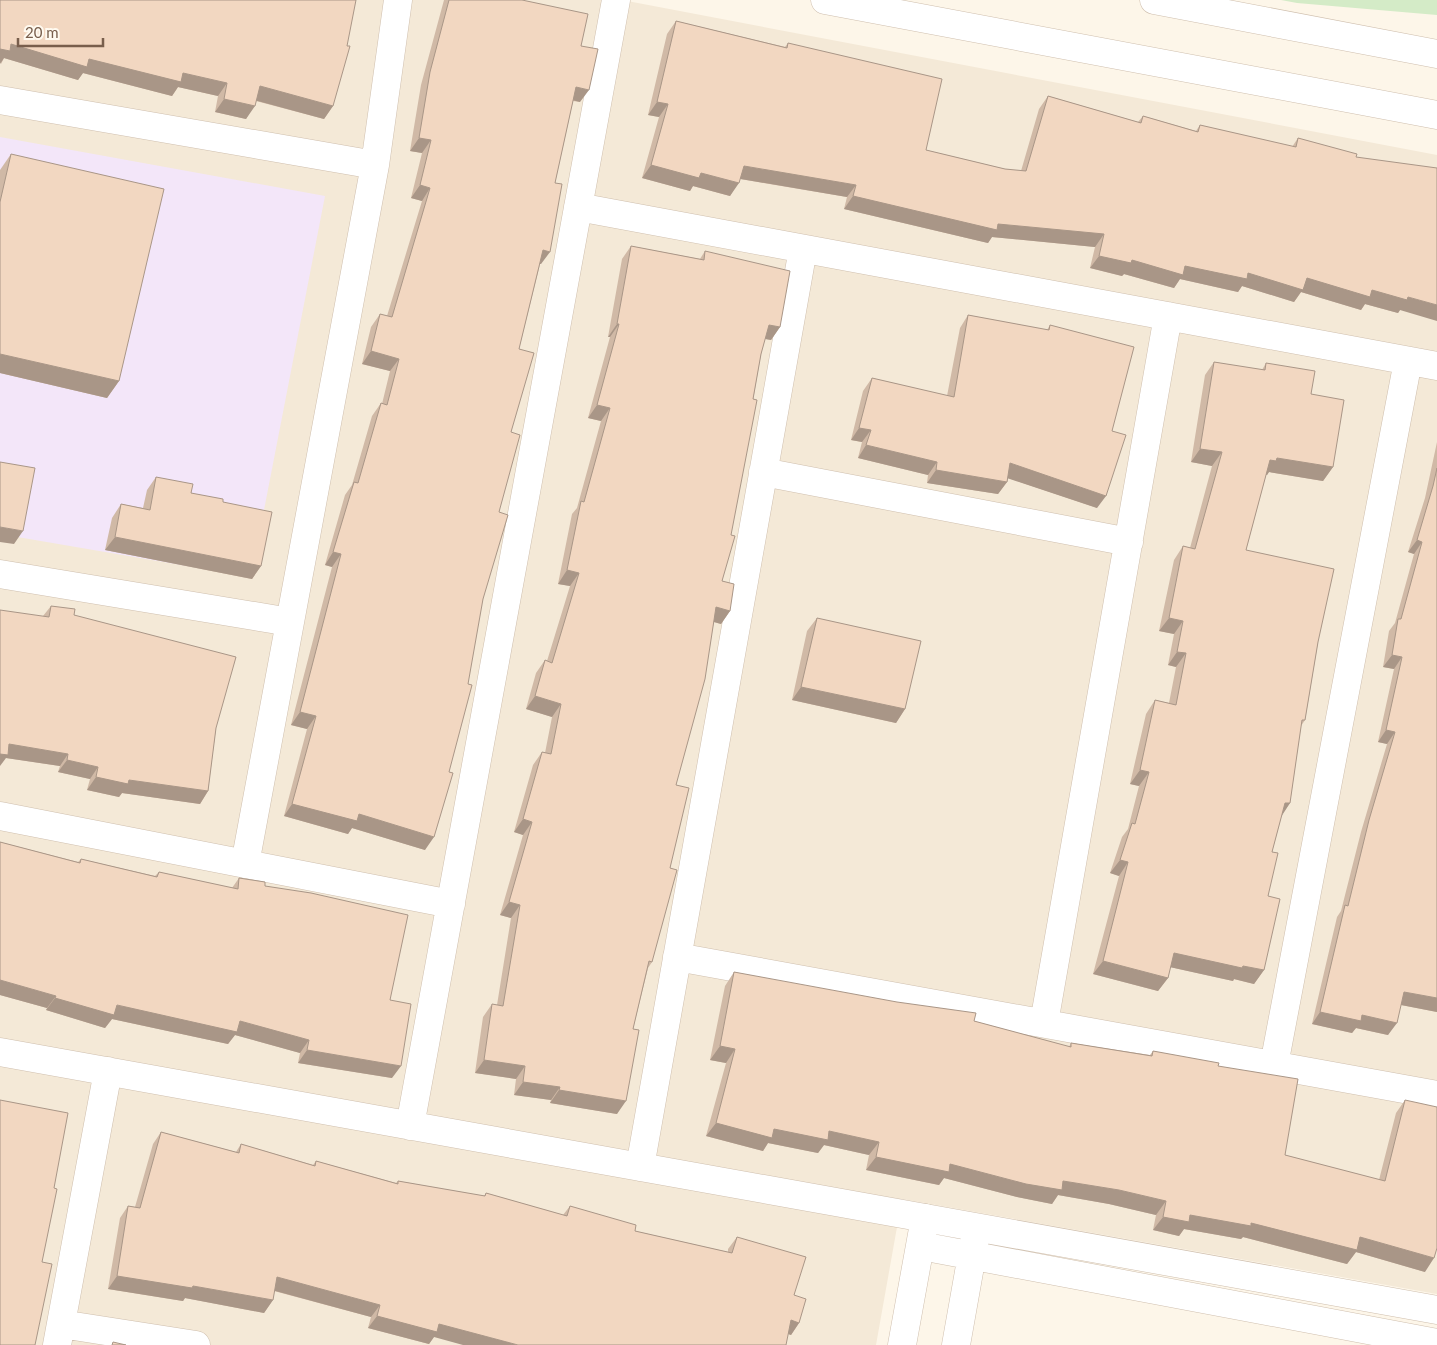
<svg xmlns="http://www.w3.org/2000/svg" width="1437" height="1345" font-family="Lato,sans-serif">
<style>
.residential{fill:#f4e9d7}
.education{fill:#f3e6f9}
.green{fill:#d4ebc7}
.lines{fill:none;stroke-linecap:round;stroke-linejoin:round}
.minor-casing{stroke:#cfbfae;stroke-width:29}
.tertiary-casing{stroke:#cfbfae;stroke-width:29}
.minor{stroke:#fff;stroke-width:28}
.tertiary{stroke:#fff;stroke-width:28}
.wall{fill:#d0b9a6}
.shaded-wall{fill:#a99687}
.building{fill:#f2d7c1;stroke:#a99687}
</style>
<rect width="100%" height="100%" fill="#fdf6e9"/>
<path class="residential" d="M0 0H622L1437 155V1294L902 1199 876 1345H0Z"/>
<path class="education" d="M0 137 325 196 251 577 0 534Z"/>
<path class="green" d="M1281 0H1437V15L1297 3Z"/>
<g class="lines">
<g class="minor-casing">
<path id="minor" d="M825 0 1437 115
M1154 0 1437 54
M0 100 375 165
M578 207 1437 366
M763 472 1129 542
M0 574 290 622
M0 816 451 904
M245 864 375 165 398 0
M677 957 1437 1095
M1044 1023 1168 316
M0 1052 925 1218
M1274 1065 1408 361
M410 1126 616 0
M640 1167 803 249
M61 1324 196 1345
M57 1345 108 1071"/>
</g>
<g class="tertiary-casing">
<path id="tertiary" d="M921 1246 1437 1343
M902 1345 925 1218 1437 1310
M956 1345 975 1238"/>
</g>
<use href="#minor" class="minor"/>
<use href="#tertiary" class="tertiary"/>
</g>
<path class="wall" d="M0 0 333 106 324 119 256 101 246 119 215 112 218 96 178 87 172 96 83 73 78 80 4 58 1 64Z
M444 0H522L581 46 580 102 573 101 555 183 541 264H540L519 349 511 432 499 512 483 599 425 850 352 828 348 834 284 816 307 729 291 725 332 567 325 565 345 495 352 485 372 416 381 403 382 404 390 371 362 364 371 327 380 314 387 316 422 201 411 198 422 153 410 151 421 85Z
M676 21 785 47 788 43 926 150 1005 169 1021 171 1039 109 1048 96 1138 122 1143 116 1196 131 1200 125 1292 147 1298 138 1356 157 1400 310 1398 313 1365 304 1361 310 1301 292 1294 302 1242 286 1238 292 1180 279 1174 288 1124 274 1122 276 1090 268 1095 247 992 237 988 243 844 209 847 197 740 179 730 196 693 186 690 191 642 178 659 117 648 115 667 34Z
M11 154 119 381 107 398 0 373V170Z
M631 246 700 259 705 251 780 327 771 340 765 339 761 354 722 581 730 611 721 624 714 622 676 785 670 868 652 962 648 968 633 1029 617 1114 550 1103 551 1100 514 1095 516 1079 475 1073 483 1017 492 1004 497 1005 511 918 500 915 523 835 514 832 533 765 542 752 545 753 552 717 526 709 536 673 545 660 547 661 570 586 558 584 572 514 577 508 601 421 588 418 610 337H608L622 259Z
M968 315 1047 330 1050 325 1112 431 1097 508 1008 478 1007 482 998 494 927 483 928 475 858 458 862 442 851 440 863 391 872 378 947 396 960 328Z
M1214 362 1262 370 1266 363 1311 394 1333 467 1323 481 1269 472 1267 475H1266L1246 550 1318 642 1305 720 1301 726 1290 803 1282 814 1272 852 1268 896 1264 970 1254 984 1234 979 1233 981 1170 967 1168 978 1158 991 1093 974 1119 876 1110 873 1122 837 1128 829 1139 786 1130 784 1146 714 1155 700 1169 703 1176 667 1168 665 1174 634 1159 631 1174 560 1183 546 1190 548 1212 466 1191 462 1205 375Z
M1437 442V1012L1401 1005 1388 1035 1356 1028 1352 1033 1312 1024 1337 917 1341 911 1361 832 1387 744 1378 742 1394 669 1383 667 1389 631 1395 623 1414 554 1408 552 1425 498Z
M156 477 191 493 223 502 261 566 252 579 105 550 112 518 121 504 143 508 147 490Z
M51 606 74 615 216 728 208 791 200 804 122 793 119 797 87 790 90 779 58 772 60 766 6 758 43 616Z
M817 618 905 709 896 723 792 700 807 631Z
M0 842 78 862 81 859 155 876 159 872 232 888 239 878 265 886 390 1000 392 1078 298 1063 300 1053 235 1035 228 1044 112 1019 105 1028 46 1010 47 1008 0 995Z
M734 972 974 1021 1069 1047 1071 1043 1150 1055 1153 1051 1218 1066 1285 1155 1379 1180 1396 1113 1405 1100 1425 1272 1356 1252 1347 1264 1243 1237 1241 1239 1184 1229 1179 1236 1153 1230 1156 1215 1109 1204 1058 1195 1052 1204 1017 1197 944 1178 939 1185 866 1170 869 1155 824 1145 818 1153 768 1143 763 1151 706 1136 726 1063 710 1060 725 986Z
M161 1132 236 1152 241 1144 313 1165 316 1161 396 1183 398 1181 484 1196 486 1193 563 1215 570 1206 635 1231 728 1252V1249L737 1237 794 1295 799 1323 791 1335 788 1334 434 1337 429 1344 368 1328 371 1317 274 1291 273 1300 264 1313 185 1298 183 1301 108 1289 120 1218 128 1206 135 1207 153 1144Z"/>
<path class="shaded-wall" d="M11 44 89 59 183 73 227 83 218 96 178 87 172 96 83 73 78 80 4 58 0 64V49Z
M260 86 333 106 324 119 250 99Z
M576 87 589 90 580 102 568 99Z
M224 99 255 106 246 119 215 112Z
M657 102 668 104 659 117 648 115Z
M419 138 431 140 422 153 410 151Z
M651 165 701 173 739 183 730 196 693 186 690 191 642 178Z
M744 166 856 185 847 197 735 178Z
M420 185 430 188 422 201 411 198Z
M853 196 1104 234 1095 247 992 237 988 243 844 209Z
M543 250 550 252 541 264 534 263Z
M1099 256 1132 260 1307 278 1408 297 1437 305V321L1400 310 1398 313 1365 304 1361 310 1301 292 1294 302 1242 286 1238 292 1180 279 1174 288 1124 274 1122 276 1090 268Z
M617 324H619L610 337H608Z
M769 325 780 327 771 340 760 338Z
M371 351 399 359 390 371 362 364Z
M0 354 119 381 107 398 0 373Z
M597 405 610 408 601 421 588 418Z
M859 428 871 430 862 442 851 440Z
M866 445 937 462 928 475 858 458Z
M1200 449 1222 452 1212 466 1191 462Z
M1277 458 1333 467 1323 481 1269 472 1267 475 1261 474 1270 460Z
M1010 463 1106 496 1097 508 1001 476Z
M936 470 1007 482 998 494 927 483Z
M0 527 23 531 14 544 0 542Z
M115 537 261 566 252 579 105 550Z
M1417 540 1422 542 1414 554 1408 552Z
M333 552 341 554 332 567 325 565Z
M567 570 579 573 570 586 558 584Z
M716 607 730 611 721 624 707 620Z
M1169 618 1183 621 1174 634 1159 631Z
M1177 652 1186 653 1176 667 1168 665Z
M1392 655 1402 657 1394 669 1383 667Z
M801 687 905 709 896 723 792 700Z
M535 696 561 704 552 717 526 709Z
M300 712 316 716 307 729 291 725Z
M1386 730 1395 732 1387 744 1378 742Z
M9 744 68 754 60 766 6 758 0 766V754Z
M67 760 98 767 90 779 58 772Z
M1140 770 1149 772 1139 786 1130 784Z
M96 777 129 780 208 791 200 804 122 793 119 797 87 790Z
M1285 803H1290L1281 817Z
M292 804 359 814 434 837 425 850 352 828 348 834 284 816Z
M523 819 532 822 523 835 514 832Z
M1120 860 1128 862 1119 876 1110 873Z
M509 902 520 905 511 918 500 915Z
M1174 953 1243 966 1264 970 1254 984 1234 979 1233 981 1165 966Z
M1103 961 1168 978 1158 991 1093 974Z
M0 980 56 996 47 1008 0 995Z
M1404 992 1437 998V1012L1396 1004Z
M55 998 240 1021 309 1040 300 1053 235 1035 228 1044 112 1019 105 1028 46 1010Z
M1320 1012 1362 1015 1397 1023 1388 1035 1356 1028 1352 1033 1312 1024Z
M720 1046 735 1049 726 1063 710 1060Z
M307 1050 401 1066 392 1078 298 1063Z
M484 1060 525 1066 516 1079 475 1073Z
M523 1082 560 1087 551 1100 514 1095Z
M559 1090 626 1101 617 1114 550 1103Z
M716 1123 774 1129 829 1131 879 1142 869 1155 824 1145 818 1153 768 1143 763 1151 706 1136Z
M876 1157 950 1164 1063 1181 1119 1190 1166 1201 1156 1215 1109 1204 1058 1195 1052 1204 1017 1197 944 1178 939 1185 866 1170Z
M1190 1215 1360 1237 1434 1258 1425 1272 1356 1252 1347 1264 1243 1237 1241 1239 1184 1229 1179 1236 1153 1230 1163 1217Z
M117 1276 193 1286 273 1300 264 1313 185 1298 183 1301 108 1289Z
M277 1277 380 1305 371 1317 268 1289Z
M377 1316 439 1324 518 1345H463L434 1337 429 1344 368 1328Z
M791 1320 799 1323 791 1335 783 1332Z"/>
<path class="building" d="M0 0H356L347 46H350L333 106 260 86 255 106 224 99 227 83 183 73 181 82 89 59 87 67 11 44 10 51 0 49Z
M449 0H522L588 14 581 46 598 49 589 90 576 87 555 183 562 184 550 252 543 250 519 349 534 353 511 432 520 435 499 512 508 515 483 599 468 684 472 685 449 772 453 773 434 837 359 814 357 821 292 804 316 716 300 712 341 554 333 552 354 482 358 483 381 403 387 405 399 359 371 351 380 314 392 317 430 188 420 185 431 140 419 138 430 72Z
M676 21 787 48 788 43 942 79 926 150 1005 169 1026 171 1048 96 1141 123 1143 116 1198 132 1200 125 1296 147 1298 138 1357 154 1356 157 1437 168V305L1408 297 1407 300 1372 290 1370 297 1307 278 1303 290 1248 273 1247 279 1185 266 1183 275 1132 260 1131 263 1099 256 1104 234 998 224 997 230 853 196 856 185 744 166 739 183 701 173 699 178 651 165 668 104 657 102Z
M11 154 164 189 119 381 0 354V202Z
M631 246 704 260 705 251 790 271 780 327 769 325 761 354 753 399 757 400 731 535 735 536 722 581 734 584 730 611 716 607 705 679 676 785 689 788 670 868 677 870 652 962 649 961 633 1029 639 1030 626 1101 559 1090 560 1087 523 1082 525 1066 484 1060 492 1004 503 1006 520 905 509 902 532 822 523 819 542 752 551 754 561 704 535 696 545 660 552 663 579 573 567 570 581 501 584 502 610 408 597 405 619 324H617Z
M968 315 1049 330 1050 325 1134 347 1112 431 1126 435 1106 496 1010 463 1007 482 936 470 937 462 866 445 871 430 859 428 872 378 954 397Z
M1214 362 1265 370 1266 363 1315 371 1311 394 1344 400 1333 467 1277 458 1276 461 1270 460 1246 550 1334 569 1318 642 1305 720H1302L1290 803H1285L1272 852 1278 853 1268 896 1280 899 1264 970 1243 966 1242 968 1174 953 1168 978 1103 961 1128 862 1120 860 1132 823 1135 824 1149 772 1140 770 1155 700 1176 705 1186 653 1177 652 1183 621 1169 618 1183 546 1195 549 1222 452 1200 449Z
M0 462 35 468 23 531 0 527Z
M1437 468V998L1404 992 1397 1023 1362 1015 1361 1021 1320 1012 1345 905 1348 906 1369 820 1395 732 1386 730 1402 657 1392 655 1398 619H1401L1422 542 1417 540 1433 486Z
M156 477 193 484 191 493 223 499V502L272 512 261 566 115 537 121 504 150 510Z
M51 606 75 609 74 615 236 657 216 728 208 791 129 780 128 784 96 777 98 767 67 760 68 754 9 744 8 755 0 754V610L49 617Z
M817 618 921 641 905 709 801 687Z
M0 842 80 863 81 859 157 877 159 872 238 889 239 878 265 882V886L311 893 408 915 390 1000 411 1004 401 1066 307 1050 309 1040 240 1021 237 1032 117 1005 114 1015 55 998 56 996 0 980Z
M734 972 897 1002 976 1013 974 1021 1071 1047V1043L1152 1056 1153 1051 1219 1063 1218 1066 1298 1079 1285 1155 1385 1181 1405 1100 1437 1107V1248L1434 1258 1360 1237 1357 1250 1251 1223V1226L1190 1215 1189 1222 1163 1217 1166 1201 1119 1190 1063 1181 1062 1190 1026 1184 950 1164 949 1172 876 1157 879 1142 829 1131 828 1140 774 1129 772 1138 716 1123 735 1049 720 1046Z
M0 1100 68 1113 54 1188 57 1189 42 1262 52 1264 35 1345H0Z
M161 1132 239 1153 241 1144 315 1166 316 1161 398 1184V1181L485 1196 486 1193 567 1216 570 1206 636 1225 635 1231 732 1253 737 1237 806 1257 794 1295 806 1299 799 1323 791 1320 786 1345H518L439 1324 437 1332 377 1316 380 1305 277 1277 273 1300 193 1286 192 1288 117 1276 128 1206 140 1208Z
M113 1342 126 1345H112Z"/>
<path d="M18 38v8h85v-8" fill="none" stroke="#785e4c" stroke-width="2.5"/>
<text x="25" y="38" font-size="15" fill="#785e4c" stroke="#fffaf0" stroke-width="4" paint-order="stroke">20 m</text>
</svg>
